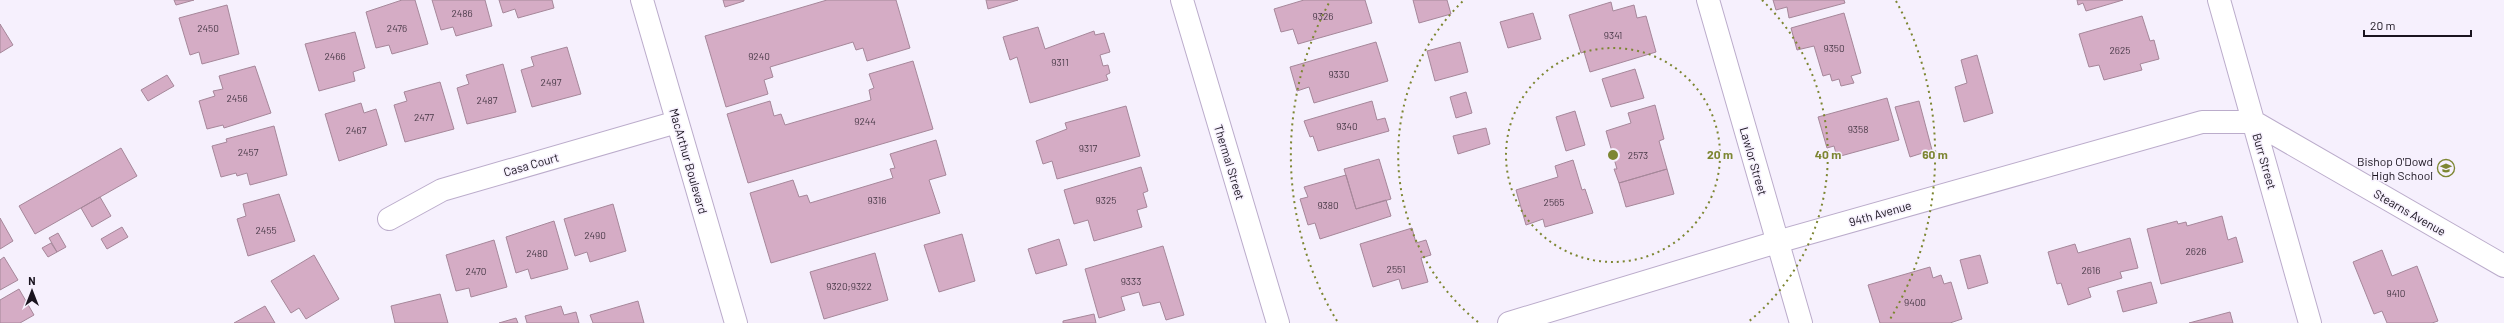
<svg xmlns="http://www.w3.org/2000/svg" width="2504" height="323" font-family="Barlow,sans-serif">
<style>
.building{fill:#d5acc5;stroke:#a6879a}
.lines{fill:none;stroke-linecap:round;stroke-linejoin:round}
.street-casing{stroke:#bbaccb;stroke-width:24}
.secondary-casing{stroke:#bbaccb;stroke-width:24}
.street{stroke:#fff;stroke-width:22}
.secondary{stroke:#fff;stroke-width:22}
.ring{fill:none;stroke:#7d8632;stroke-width:2;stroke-dasharray:2 4}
.labels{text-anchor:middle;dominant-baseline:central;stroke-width:3;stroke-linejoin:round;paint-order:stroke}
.number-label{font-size:10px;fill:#493a48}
.street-label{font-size:12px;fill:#1a141f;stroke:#f6f0fd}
.poi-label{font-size:12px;fill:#1a141f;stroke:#f6f0fd;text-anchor:end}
.centre{fill:#7d8632;stroke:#f6f0fd;stroke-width:2}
.ring-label{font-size:12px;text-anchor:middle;font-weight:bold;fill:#7d8632;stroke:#f6f0fd;stroke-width:3;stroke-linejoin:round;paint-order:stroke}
</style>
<rect width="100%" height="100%" fill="#f6f0fd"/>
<path class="building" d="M174 0H194L176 5Z
M402 0H415L428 44 392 54 389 45 376 48 366 12Z
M432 0H485L492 26 456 36 453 27 441 30Z
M499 0H552L554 8 518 18 515 9 503 13Z
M723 0H744V1L725 7Z
M827 0H896L910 48 867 61 863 48 856 50 853 42 770 67 773 77 764 80 768 94 726 107 705 36Z
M986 0H1018L988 9Z
M1304 0H1365L1372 23 1298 44 1293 29 1281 32 1274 9Z
M1413 0H1447L1451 14 1419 23Z
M1773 0H1844L1845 3 1789 18 1787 7 1776 10Z
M2077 0H2123L2086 11 2083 3 2078 5Z
M1611 2 1613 11 1634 5 1637 18 1646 16 1656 52 1590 72 1584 52 1581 53 1569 15Z
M227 5 239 54 202 64 199 52 190 55 179 18Z
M1533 13 1541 39 1508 48 1500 22Z
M1844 13 1861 73 1851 76 1854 83 1841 86 1839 79 1832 81 1830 74 1823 76 1814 46 1797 50 1791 28Z
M2142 16 2150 41 2154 40 2159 59 2140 64 2142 70 2104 80 2099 65 2089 67 2079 34Z
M0 24 13 45 0 53Z
M1038 27 1045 49 1094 31 1095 35 1104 33 1110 52 1100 55 1103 66 1108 65 1110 73 1106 75 1108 80 1030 103 1017 57 1010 60 1003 37Z
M355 32 365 68 353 72 355 81 319 91 305 44Z
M1376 42 1388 81 1314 103 1309 87 1297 91 1290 67Z
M1460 42 1468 72 1435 81 1427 51Z
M567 47 581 94 532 107 521 70 534 66 531 57Z
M1977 55 1993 113 1964 122 1955 87 1967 83 1961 60Z
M913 61 933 129 748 183 727 114 770 101 774 116 781 114 785 125 871 100 869 90 874 88 869 74Z
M503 64 516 112 467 124 457 88 469 84 466 75Z
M255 66 271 113 224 128 223 125 207 129 199 101 215 96 213 91 223 89 219 76Z
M1635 69 1644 98 1611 107 1602 79Z
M167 75 174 86 148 101 141 90Z
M440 82 454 129 405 142 394 105 407 101 404 92Z
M1466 92 1472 113 1456 118 1450 97Z
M1887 98 1899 140 1837 157 1834 146 1827 148 1818 117Z
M1372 101 1377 120 1385 118 1389 131 1318 151 1313 136 1310 137 1304 121Z
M1919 101 1932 150 1910 157 1895 107Z
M361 103 364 113 376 109 387 145 339 161 325 114Z
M1655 105 1664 139 1659 141 1667 169 1619 183 1614 169H1617L1606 131 1631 123 1628 113Z
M1126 106 1140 156 1057 179 1052 161 1043 164 1036 141 1067 129 1065 123Z
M1575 111 1585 145 1566 151 1556 117Z
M274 126 287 175 250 185 247 173 237 176 236 173 221 177 212 146 227 142 226 139Z
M1486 128 1490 144 1458 154 1453 136Z
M936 140 946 175 929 180 940 213 771 263 750 193 793 180 799 197 807 195 810 203 893 178 890 169 895 168 890 154Z
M121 148 137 176 35 234 19 206Z
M1379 159 1391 199 1356 209 1344 169Z
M1573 160 1582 190 1585 189 1593 213 1545 227 1543 219 1526 225 1516 190 1558 177 1555 166Z
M1141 167 1148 191 1143 193 1147 207 1137 210 1142 227 1094 241 1088 220 1074 224 1064 190Z
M1667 169 1674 194 1626 207 1619 183Z
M1346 175 1356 209 1386 200 1391 216 1320 239 1315 223 1308 225 1300 199 1308 197 1304 187Z
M279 194 295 241 248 256 237 219 246 216 243 204Z
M100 197 111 216 92 227 81 208Z
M613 204 626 251 590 262 587 252 575 256 564 219Z
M2222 216 2228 240 2236 237 2243 262 2161 284 2147 229 2177 221 2178 224 2186 222 2187 226Z
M0 218 13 241 0 249Z
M554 221 568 269 531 279 528 269 516 273 506 237Z
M122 227 128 237 107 249 101 239Z
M1412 228 1416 243 1426 240 1431 255 1421 258 1428 282 1402 289 1399 279 1373 287 1360 244Z
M58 233 66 247 57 252 49 238Z
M962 234 975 281 939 292 924 245Z
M2130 238 2138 268 2120 272 2122 278 2088 288 2091 297 2068 305 2061 283 2057 284 2048 252 2075 244 2078 253Z
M1059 239 1067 265 1036 274 1028 249Z
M494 240 507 287 471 297 469 288 456 291 446 255Z
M51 243 57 252 48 257 42 248Z
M1163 246 1184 315 1166 320 1160 302 1143 306 1139 292 1121 297 1125 310 1099 318 1085 269Z
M2382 250 2392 276 2417 266 2438 321 2432 323H2387L2382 311 2374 314 2353 262Z
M875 253 888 300 824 319 810 272Z
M314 255 339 299 306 319 299 308 291 313 271 281Z
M1980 255 1988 283 1968 289 1960 260Z
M4 257 18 280 0 290V260Z
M1930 267 1933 278 1941 275 1944 284 1951 282 1962 319 1950 323H1880L1868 285Z
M2151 282 2157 303 2123 312 2117 291Z
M19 289 34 315 20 323H0V300Z
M440 294 448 323H395L391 306Z
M638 301 644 323H593L590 315Z
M265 306 275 323H234Z
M561 306 564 315 576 312 579 323H527L525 316Z
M2230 312 2233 323H2189Z
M1094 314 1096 323H1063V321Z
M516 318 518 323H499Z"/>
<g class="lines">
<g class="street-casing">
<path id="street" d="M1182 0 1278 323
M1708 0 1801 323
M2219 0 2310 323
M389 219 442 190 677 122
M1509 323 1777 242 2202 122H2254L2504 266"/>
</g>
<g class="secondary-casing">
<path id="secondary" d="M642 0 736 323"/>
</g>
<use href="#street" class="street"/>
<use href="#secondary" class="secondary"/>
</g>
<g class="ring">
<circle cx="1613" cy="155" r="107"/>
<path d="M1478 322A215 215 0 0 1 1464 0M1762 0A215 215 0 0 1 1748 322"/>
<path d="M1337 321A322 322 0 0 1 1330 1M1896 1A322 322 0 0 1 1889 321"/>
</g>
<defs>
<g id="school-ring" transform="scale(0.9)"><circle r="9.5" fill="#f6f0fd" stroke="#7d8632" stroke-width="1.5"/><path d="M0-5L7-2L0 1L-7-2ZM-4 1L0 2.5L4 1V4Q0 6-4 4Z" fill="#7d8632"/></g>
</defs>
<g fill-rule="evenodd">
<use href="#school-ring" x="2446" y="168"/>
</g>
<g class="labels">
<g class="number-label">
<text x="462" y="13">2486</text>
<text x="1323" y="16">9326</text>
<text x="208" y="28">2450</text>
<text x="397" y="28">2476</text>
<text x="1613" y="35">9341</text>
<text x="1834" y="48">9350</text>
<text x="2120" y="50">2625</text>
<text x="335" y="56">2466</text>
<text x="759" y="56">9240</text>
<text x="1060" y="62">9311</text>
<text x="1339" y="74">9330</text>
<text x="551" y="82">2497</text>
<text x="237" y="98">2456</text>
<text x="487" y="100">2487</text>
<text x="424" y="117">2477</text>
<text x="865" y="121">9244</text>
<text x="1347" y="126">9340</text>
<text x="1858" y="129">9358</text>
<text x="356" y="130">2467</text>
<text x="1088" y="148">9317</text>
<text x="248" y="152">2457</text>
<text x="1638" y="155">2573</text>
<text x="877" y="200">9316</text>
<text x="1106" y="200">9325</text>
<text x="1554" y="202">2565</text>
<text x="1328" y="205">9380</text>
<text x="266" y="230">2455</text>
<text x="595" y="235">2490</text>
<text x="2196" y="251">2626</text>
<text x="537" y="253">2480</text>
<text x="1396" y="269">2551</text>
<text x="2091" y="270">2616</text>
<text x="476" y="271">2470</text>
<text x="1131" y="281">9333</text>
<text x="849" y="286">9320;9322</text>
<text x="2396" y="293">9410</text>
<text x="1915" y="302">9400</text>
</g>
<g class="street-label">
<text transform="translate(689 161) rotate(74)">MacArthur Boulevard</text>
<text transform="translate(1754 161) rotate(74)">Lawlor Street</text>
<text transform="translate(2265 161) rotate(74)">Burr Street</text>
<text transform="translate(1230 162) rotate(73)">Thermal Street</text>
<text transform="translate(531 164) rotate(-16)">Casa Court</text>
<text transform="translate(2410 212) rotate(30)">Stearns Avenue</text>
<text transform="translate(1880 213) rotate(-16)">94th Avenue</text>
</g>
<g class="poi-label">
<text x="2433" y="161">Bishop O'Dowd<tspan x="2433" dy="14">High School</tspan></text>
</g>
</g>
<circle cx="1613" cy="155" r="6" class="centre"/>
<g class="ring-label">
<text x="1720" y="159">20 m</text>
<text x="1828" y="159">40 m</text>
<text x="1935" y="159">60 m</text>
</g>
<g transform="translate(32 291)" stroke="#f6f0fd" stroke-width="3" paint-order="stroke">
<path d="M0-3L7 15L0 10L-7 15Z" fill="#1a141f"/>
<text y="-6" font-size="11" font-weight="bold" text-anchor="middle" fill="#1a141f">N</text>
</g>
<path d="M2364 30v6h107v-6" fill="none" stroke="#1a141f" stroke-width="2"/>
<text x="2370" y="30" font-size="12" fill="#1a141f" stroke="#f6f0fd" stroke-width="3" paint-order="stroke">20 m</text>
</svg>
